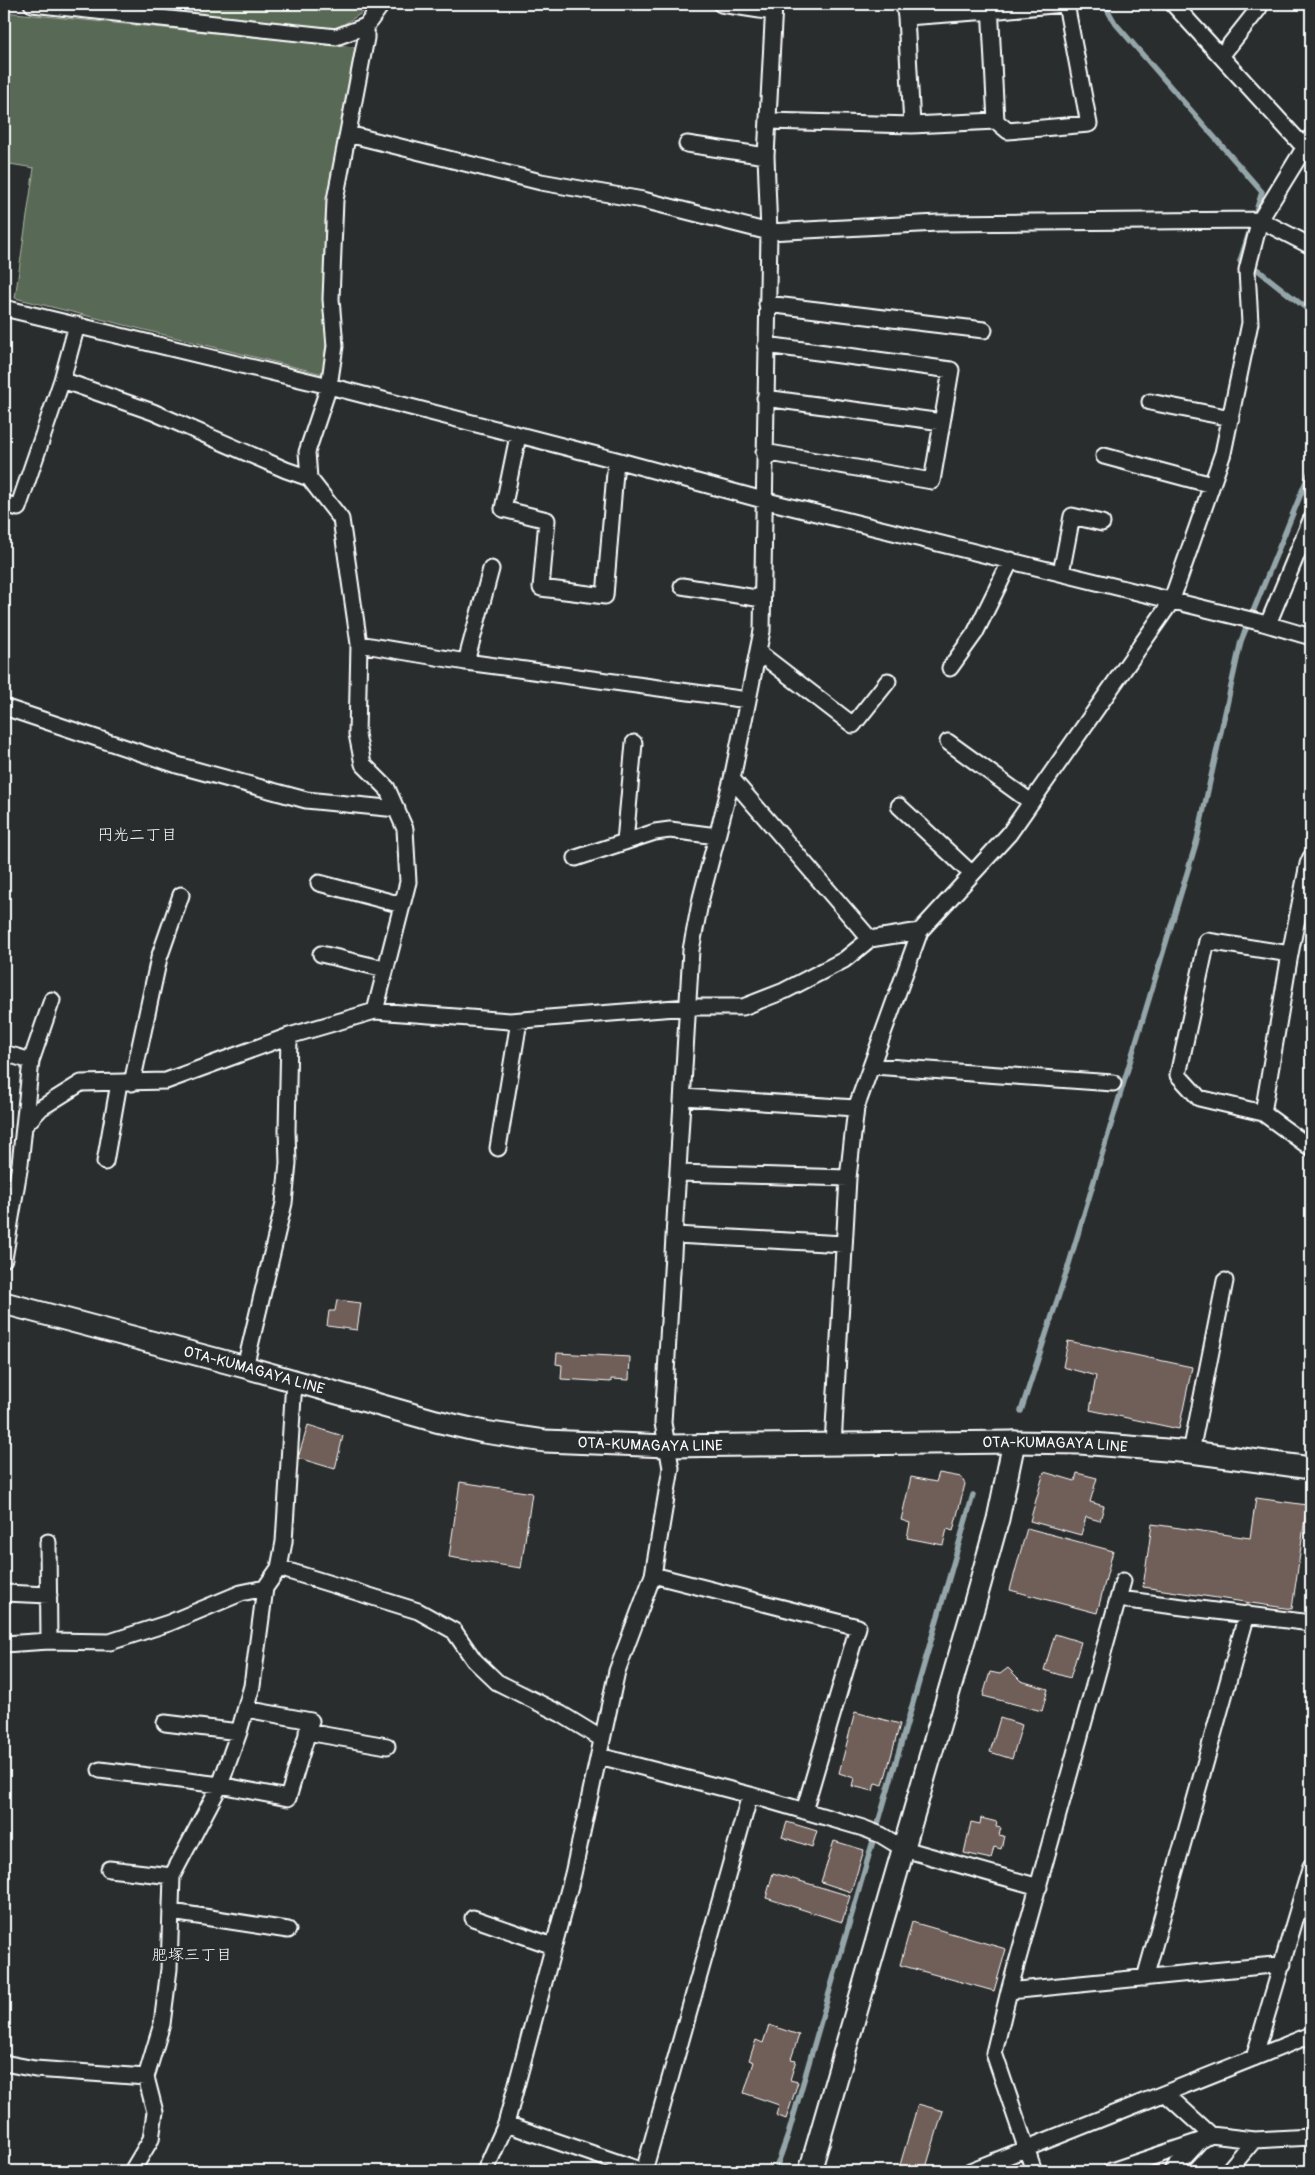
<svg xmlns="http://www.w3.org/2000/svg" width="1315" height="2175" font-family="Pangolin,'Klee One',sans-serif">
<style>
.green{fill:#586a54;stroke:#acb4aa}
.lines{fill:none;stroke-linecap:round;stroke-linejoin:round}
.stream{stroke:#95a6aa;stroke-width:5.5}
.building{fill:#705e58;stroke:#fff}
.street-casing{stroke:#fff;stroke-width:19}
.secondary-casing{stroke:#fff;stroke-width:25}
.street{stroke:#2a2d2e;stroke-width:15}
.secondary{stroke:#2a2d2e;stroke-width:21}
.labels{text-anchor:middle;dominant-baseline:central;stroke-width:4;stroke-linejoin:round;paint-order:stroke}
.street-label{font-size:15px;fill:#fff;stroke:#2a2d2e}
.neighbourhood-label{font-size:16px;fill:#fff;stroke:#2a2d2e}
</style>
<rect width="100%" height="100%" fill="#2a2d2e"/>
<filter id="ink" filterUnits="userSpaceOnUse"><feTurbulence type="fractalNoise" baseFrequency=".02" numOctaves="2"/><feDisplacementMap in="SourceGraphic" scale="10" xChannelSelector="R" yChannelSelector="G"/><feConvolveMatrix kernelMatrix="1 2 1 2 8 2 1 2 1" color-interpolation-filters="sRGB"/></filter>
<g filter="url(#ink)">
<path class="green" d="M84 4H369L362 13 336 29Z
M4 12 355 47 325 220 328 323 323 374 15 298 34 168 4 163Z"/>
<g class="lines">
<path class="stream" d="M1104 4 1115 23 1262 192 1240 261 1258 270 1311 312
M1021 1411 1068 1267 1197 840 1241 641 1311 469
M775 2171 788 2135 973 1495"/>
</g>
<path class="building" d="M337 1300 361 1303 357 1330 327 1326 329 1311H335Z
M1068 1341 1192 1367 1179 1429 1090 1410 1096 1376 1063 1367Z
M557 1353 630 1357 629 1380 611 1379V1382L561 1379 562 1365 556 1364Z
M308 1425 343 1436 335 1469 298 1458Z
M1044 1472 1075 1481 1077 1473 1097 1478 1090 1502 1104 1506 1100 1521 1086 1517 1081 1535 1030 1521Z
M939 1473 961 1477 965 1484 953 1531 947 1529 943 1545 907 1538 910 1523 901 1520 911 1477 936 1482Z
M460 1482 532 1493 521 1568 449 1557Z
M1256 1498 1307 1505 1292 1609 1143 1587 1152 1524 1250 1538Z
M1027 1528 1113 1551 1097 1613 1010 1590Z
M1055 1634 1081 1642 1070 1678 1044 1670Z
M1008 1668 1021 1681 1048 1689 1042 1711 983 1696 990 1672 1000 1674Z
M855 1712 900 1724 883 1785 875 1783 873 1791 852 1786 854 1778 839 1773Z
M1000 1718 1022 1725 1012 1759 990 1752Z
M981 1818 997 1822 996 1827 1001 1828 999 1835 1004 1836 1001 1849 994 1847 991 1859 964 1853 971 1822 980 1824Z
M787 1822 817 1831 812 1847 782 1837Z
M834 1841 864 1850 851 1892 821 1882Z
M773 1873 850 1896 842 1922 766 1898Z
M912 1922 1006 1949 994 1991 900 1965Z
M769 2025 799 2035 791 2059 796 2060 790 2080 798 2082 786 2119 776 2115 779 2105 744 2093 754 2062 749 2060 756 2040 763 2043Z
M918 2104 943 2111 925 2171 900 2165Z"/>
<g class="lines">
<g class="street-casing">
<path id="street" d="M32 4 336 37 366 26 382 4
M721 4 773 12
M904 4 906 17 990 11 1063 4
M990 4 996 121
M1173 4 1304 147
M906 17 912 125
M366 26V38L335 200 331 299 335 346 329 386 307 452 309 478 341 519 359 644 357 734 363 764 387 788 405 829 408 882 375 1011
M1221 56 1259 8
M768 121 912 125 996 121 1008 131 1089 124 1066 4
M348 134 541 182 643 200 769 232 938 223 1260 220 1311 246
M687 144 766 156
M767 304 984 330
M4 308 329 386 616 460 763 500 1263 623 1311 637
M62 380 153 412 286 470 309 478
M765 398 942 422
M1150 402 1231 418
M518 436 503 509 547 520 541 588 605 596 616 460
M764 452 932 481 951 370 766 345
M1104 456 1212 485
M4 503 18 508 62 380 77 325
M1061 573 1072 516 1102 523
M682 586 762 599
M1268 624 1311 520
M359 644 466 662 748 700
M758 652 853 725 888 681
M466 662 491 569
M950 668 975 633 1011 560
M4 707 177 765 306 800 397 809
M948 742 1031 802
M732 779 870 939
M899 806 972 874
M625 842 634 743
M576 858 655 832 670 830 717 836
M319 883 402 905
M321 954 385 969
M1290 954 1308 864 1311 857
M4 1053 31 1061
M873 1066 1113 1083
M132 1083 159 958 181 895
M683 1097 856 1108
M1263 1113 1290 954 1207 941 1178 1075 1199 1098 1263 1113 1311 1148
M24 1126 41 1108 81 1083 166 1081 289 1036 375 1011 510 1021 688 1007H743L784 991 844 960 870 939 920 931
M498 1148 519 1021
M105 1162 119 1083
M679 1173 848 1178
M675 1235 844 1244
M4 1259 20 1164 31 1061 52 1000
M245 1367 284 1203 288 1163 287 1130 289 1036
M833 1445 848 1178 856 1108 920 931 1009 834 1171 602 1223 453 1250 323 1247 270 1260 220 1311 137
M1191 1452 1225 1281
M48 1542 49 1641
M279 1568 418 1611 454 1631 474 1660 497 1682 561 1714 602 1739
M653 1575 858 1627 804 1811
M4 1593 49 1595
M1119 1599 1311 1623
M4 1644 49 1641 110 1642 169 1623 241 1593 265 1588
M165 1723 239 1732
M307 1732 387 1746
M599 1756 750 1795 863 1828 881 1835 904 1849 1039 1887
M100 1770 220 1785 288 1798 311 1721 246 1709
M109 1869 172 1876
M172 1912 288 1930
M473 1918 553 1946
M1145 1978 1247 1614
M1009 1991 1283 1964
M1254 2058 1311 1866
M4 2063 35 2069 146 2077
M1166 2094 1211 2135 1254 2140 1311 2137
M506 2124 643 2171
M132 2171 151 2139 155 2112 146 2077 162 2024 169 1969 172 1876 220 1785 239 1732 252 1686 265 1588 279 1568 284 1542 294 1381
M485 2171 506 2124 573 1874 617 1671 653 1575 671 1468 663 1423 691 950 701 898 732 779 762 631 769 232 766 156 774 4
M644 2171 750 1795
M970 2171 1311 2035
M1034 2171 994 2053 1009 1991 1123 1581
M1111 2171 1200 2141 1211 2135
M1172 2171 1198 2143
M1228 2171 1254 2140"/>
</g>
<g class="secondary-casing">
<g id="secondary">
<path id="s1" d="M4 1303 245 1367 436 1421 484 1432 545 1441 667 1446 1014 1442 1080 1443 1191 1452 1311 1468"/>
<path d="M810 2171 975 1602 998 1519 1014 1442"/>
</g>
</g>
<use href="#street" class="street"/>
<use href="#secondary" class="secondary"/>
</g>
</g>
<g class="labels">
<g class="street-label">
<text stroke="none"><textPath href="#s1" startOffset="259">OTA-KUMAGAYA LINE</textPath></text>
<text stroke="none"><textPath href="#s1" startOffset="664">OTA-KUMAGAYA LINE</textPath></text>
<text stroke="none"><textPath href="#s1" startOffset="1069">OTA-KUMAGAYA LINE</textPath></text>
</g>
<g class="neighbourhood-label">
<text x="137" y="835">円光二丁目</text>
<text x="192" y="1955">肥塚三丁目</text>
</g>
</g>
<rect width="1315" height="2175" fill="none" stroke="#2a2d2e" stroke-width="20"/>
<rect x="10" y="10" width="1295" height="2155" fill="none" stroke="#fff" stroke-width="2" filter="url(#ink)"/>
</svg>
